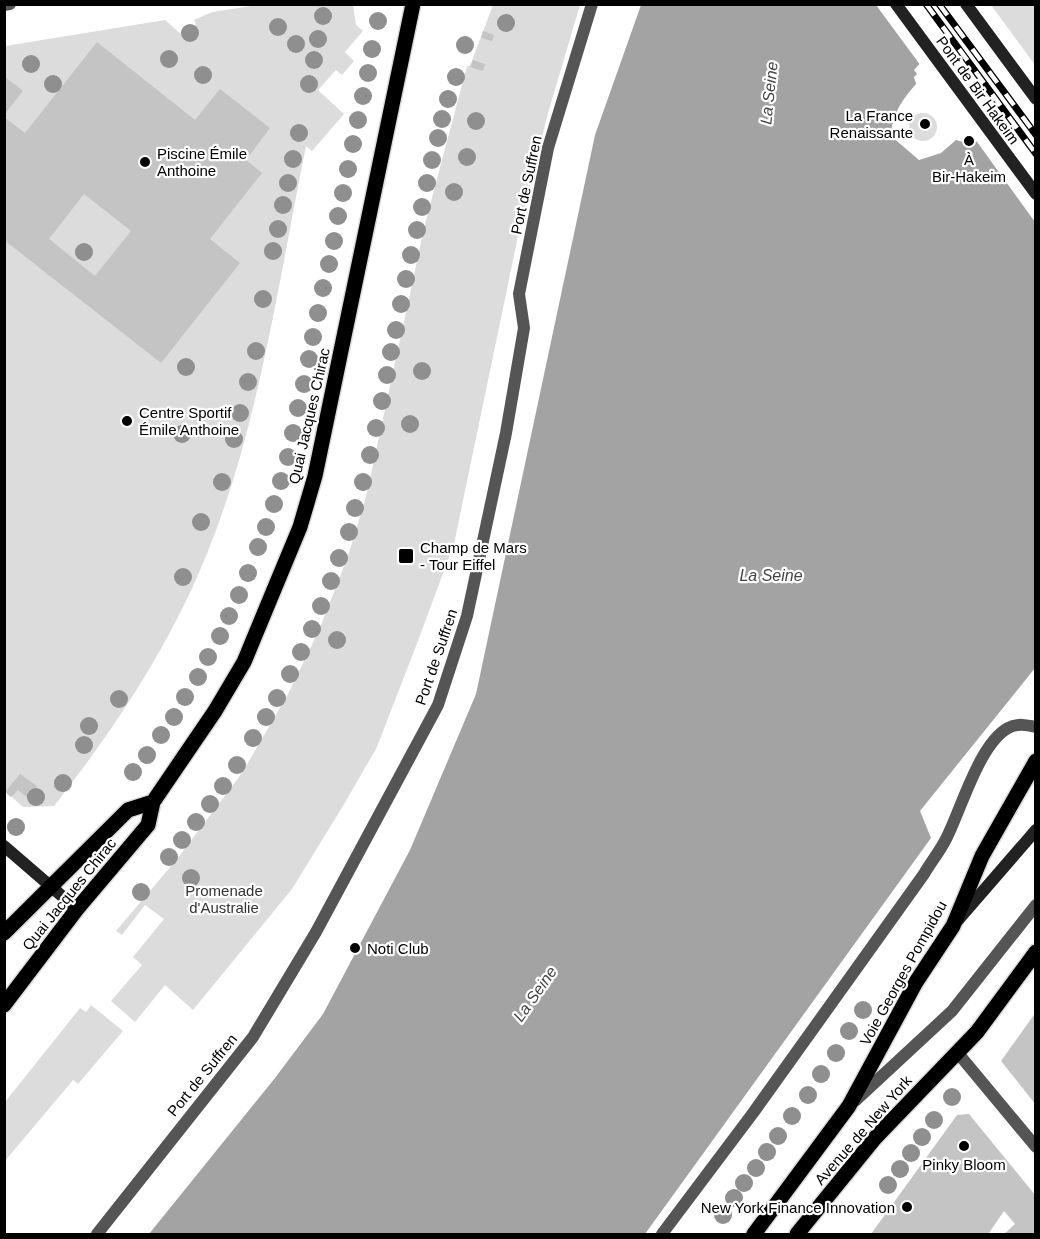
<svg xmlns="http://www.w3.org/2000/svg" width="1040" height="1239" font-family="Arial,sans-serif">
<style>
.green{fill:#dcdcdc}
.water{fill:#a3a3a3}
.pier{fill:#fff}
.building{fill:#c4c4c4;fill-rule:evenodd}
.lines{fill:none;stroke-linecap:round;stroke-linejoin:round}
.primary-casing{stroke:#dbdbdb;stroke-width:18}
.service{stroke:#555;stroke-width:12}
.minor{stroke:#555;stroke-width:12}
.secondary{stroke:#222;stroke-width:12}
.primary{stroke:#000;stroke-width:15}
.rail-casing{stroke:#000;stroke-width:7}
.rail{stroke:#fff;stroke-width:4.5;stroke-dasharray:14;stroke-linecap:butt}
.tree{fill:#8f8f8f}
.poi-dot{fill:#000;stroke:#fff;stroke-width:2}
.labels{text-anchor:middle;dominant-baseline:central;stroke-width:4.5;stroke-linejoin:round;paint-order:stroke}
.street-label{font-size:15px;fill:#000;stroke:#fff}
.poi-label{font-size:15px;fill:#000;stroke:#fff;text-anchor:start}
.park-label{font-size:15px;fill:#333;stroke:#fff}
.water-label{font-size:16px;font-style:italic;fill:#444;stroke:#fff}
</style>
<rect width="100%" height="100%" fill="#fff"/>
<path class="green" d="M257 5H353L356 25 363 31 345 52 354 61 342 75 336 70 318 90 344 114 312 151 306 146C279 279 259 425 208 551 171 644 116 727 54 806L23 807 5 791V46L165 20 183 36 196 24 194 20 212 12Z
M493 5H580L548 113 522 217 454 544 416 646 377 747 343 806 292 889 193 1010 165 985 135 1022 111 1001 142 965 133 957 164 919 145 905 122 935 116 931 177 859 242 773 288 694 319 630 347 559 366 497 425 224 467 66H470Z
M991 5H1035V65Z
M909 127a14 14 0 1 1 28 0a14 14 0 1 1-28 0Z
M91 1005 123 1031 78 1084 73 1080 5 1161V1102L80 1008 86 1012Z"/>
<path class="water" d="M641 5H974L914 70 917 74 914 77 916 84C902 100 892 114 891 136L919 160 941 153 956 140 963 142 965 139 968 143 972 138 976 142 1035 68V668L920 811 931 838 645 1234H149L275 1078 323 1014 410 850 476 694 595 135Z"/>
<path class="pier" d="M977 4 921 66 876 5Z
M1036 65 1035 222 972 135 975 138Z"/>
<path class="building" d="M483 31 494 35 492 41 481 38Z
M97 42 195 120 220 89 270 128 246 160 262 173 210 239 240 263 161 363 4 240V117L25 133ZM84 194 131 231 95 276 49 239Z
M473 60 485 64 483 71 470 67Z
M4 76 23 91 4 115Z
M20 774 37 786 28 798 18 790 11 797 5 792Z
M62 776 68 780 59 792 53 787Z
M1036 1012V1105L1001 1061Z
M969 1114 1036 1196V1234H1004L1015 1224 1004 1211 989 1233 991 1234H871L957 1115Z"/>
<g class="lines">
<g class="primary-casing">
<path id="primary" d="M4 933 128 810 153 802
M4 1005 77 909 148 825 153 802 215 711 244 662 300 527 315 476 413 4
M754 1234 849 1106 916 982 953 926 982 856 1036 761
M797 1234 875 1138 977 1032 1036 952"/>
</g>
<path class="service" d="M856 1100 952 1011 1036 905
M97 1234 253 1037 316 932 438 705 467 616 506 433 524 328 519 294 548 148 592 4
M662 1234 753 1113 924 874C931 862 940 851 946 839 961 810 979 744 1008 728 1017 723 1027 725 1036 727"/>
<path class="minor" d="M4 5 10 4
M957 1052 1036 1147"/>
<path class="secondary" d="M896 4 1036 194
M966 4 1036 99
M4 846 77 909
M958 920 1036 830"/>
<use href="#primary" class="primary"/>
<g class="rail-casing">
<path id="rail" d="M926 4 1036 154
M939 4 1036 135"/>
</g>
<use href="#rail" class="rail"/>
</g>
<g class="tree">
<circle cx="323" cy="16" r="9"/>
<circle cx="378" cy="21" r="9"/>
<circle cx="506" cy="23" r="9"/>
<circle cx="278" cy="27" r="9"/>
<circle cx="190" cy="33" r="9"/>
<circle cx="318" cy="39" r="9"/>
<circle cx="296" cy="44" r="9"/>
<circle cx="465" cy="45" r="9"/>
<circle cx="372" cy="49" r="9"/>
<circle cx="169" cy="59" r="9"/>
<circle cx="314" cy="60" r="9"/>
<circle cx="31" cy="64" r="9"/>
<circle cx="368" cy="73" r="9"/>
<circle cx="203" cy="75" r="9"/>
<circle cx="456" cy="77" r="9"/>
<circle cx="53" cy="84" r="9"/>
<circle cx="309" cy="84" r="9"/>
<circle cx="363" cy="96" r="9"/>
<circle cx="448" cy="99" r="9"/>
<circle cx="442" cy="119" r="9"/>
<circle cx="358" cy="120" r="9"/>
<circle cx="476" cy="121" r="9"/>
<circle cx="299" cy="133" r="9"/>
<circle cx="438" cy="138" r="9"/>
<circle cx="353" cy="144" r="9"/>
<circle cx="467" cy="157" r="9"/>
<circle cx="293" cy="159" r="9"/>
<circle cx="432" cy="160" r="9"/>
<circle cx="348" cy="169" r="9"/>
<circle cx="288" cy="183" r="9"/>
<circle cx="427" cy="183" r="9"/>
<circle cx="454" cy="192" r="9"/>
<circle cx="343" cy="193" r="9"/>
<circle cx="283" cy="205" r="9"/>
<circle cx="422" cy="207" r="9"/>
<circle cx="338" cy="216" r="9"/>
<circle cx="278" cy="229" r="9"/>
<circle cx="417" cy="230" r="9"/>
<circle cx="334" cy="241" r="9"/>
<circle cx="273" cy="251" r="9"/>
<circle cx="84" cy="252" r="9"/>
<circle cx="411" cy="255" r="9"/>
<circle cx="329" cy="264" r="9"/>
<circle cx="406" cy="279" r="9"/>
<circle cx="323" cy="288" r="9"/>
<circle cx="263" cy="299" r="9"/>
<circle cx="401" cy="304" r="9"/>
<circle cx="318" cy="313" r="9"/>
<circle cx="396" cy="330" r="9"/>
<circle cx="313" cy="337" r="9"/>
<circle cx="256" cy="351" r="9"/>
<circle cx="391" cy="352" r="9"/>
<circle cx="309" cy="359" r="9"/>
<circle cx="186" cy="367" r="9"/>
<circle cx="422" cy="371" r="9"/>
<circle cx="387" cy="375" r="9"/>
<circle cx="248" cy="382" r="9"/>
<circle cx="304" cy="384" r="9"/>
<circle cx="382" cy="401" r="9"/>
<circle cx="298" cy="408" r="9"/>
<circle cx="240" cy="413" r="9"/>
<circle cx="410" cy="424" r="9"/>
<circle cx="376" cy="428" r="9"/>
<circle cx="293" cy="433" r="9"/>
<circle cx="182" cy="434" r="9"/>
<circle cx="234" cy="439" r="9"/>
<circle cx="370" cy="455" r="9"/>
<circle cx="288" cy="457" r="9"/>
<circle cx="281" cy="481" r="9"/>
<circle cx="222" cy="482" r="9"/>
<circle cx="363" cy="482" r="9"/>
<circle cx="274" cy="504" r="9"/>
<circle cx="355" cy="508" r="9"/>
<circle cx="201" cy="522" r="9"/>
<circle cx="266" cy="527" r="9"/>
<circle cx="349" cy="532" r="9"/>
<circle cx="258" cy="547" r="9"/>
<circle cx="339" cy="558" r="9"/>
<circle cx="248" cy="573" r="9"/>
<circle cx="183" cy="577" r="9"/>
<circle cx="331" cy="581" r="9"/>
<circle cx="239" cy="595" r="9"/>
<circle cx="321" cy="606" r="9"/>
<circle cx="229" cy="616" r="9"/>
<circle cx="312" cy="629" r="9"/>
<circle cx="220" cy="636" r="9"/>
<circle cx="337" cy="640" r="9"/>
<circle cx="301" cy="652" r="9"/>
<circle cx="208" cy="657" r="9"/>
<circle cx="290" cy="674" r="9"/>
<circle cx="198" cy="677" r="9"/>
<circle cx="185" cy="697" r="9"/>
<circle cx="277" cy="698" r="9"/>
<circle cx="119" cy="699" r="9"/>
<circle cx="174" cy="717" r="9"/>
<circle cx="266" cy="717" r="9"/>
<circle cx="89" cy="726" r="9"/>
<circle cx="161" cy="735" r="9"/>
<circle cx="253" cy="738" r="9"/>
<circle cx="84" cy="745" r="9"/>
<circle cx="147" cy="755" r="9"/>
<circle cx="237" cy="765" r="9"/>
<circle cx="133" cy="772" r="9"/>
<circle cx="63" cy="783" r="9"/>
<circle cx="223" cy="786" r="9"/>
<circle cx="36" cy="797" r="9"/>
<circle cx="210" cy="804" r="9"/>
<circle cx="196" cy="822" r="9"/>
<circle cx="16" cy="827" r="9"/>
<circle cx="182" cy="840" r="9"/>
<circle cx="169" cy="857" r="9"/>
<circle cx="191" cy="878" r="9"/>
<circle cx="141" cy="892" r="9"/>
<circle cx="863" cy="1010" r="9"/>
<circle cx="849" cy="1031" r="9"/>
<circle cx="836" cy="1053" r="9"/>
<circle cx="821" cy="1074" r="9"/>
<circle cx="808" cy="1095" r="9"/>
<circle cx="952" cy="1097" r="9"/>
<circle cx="792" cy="1116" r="9"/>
<circle cx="934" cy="1120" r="9"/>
<circle cx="778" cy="1136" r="9"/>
<circle cx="922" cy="1137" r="9"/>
<circle cx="767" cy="1152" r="9"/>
<circle cx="911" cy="1153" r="9"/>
<circle cx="756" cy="1168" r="9"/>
<circle cx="900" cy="1169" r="9"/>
<circle cx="744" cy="1183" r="9"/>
<circle cx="888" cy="1185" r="9"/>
<circle cx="734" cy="1198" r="9"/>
<circle cx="723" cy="1215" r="9"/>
</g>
<g class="poi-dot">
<circle cx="925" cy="124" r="6"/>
<circle cx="969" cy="141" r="6"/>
<circle cx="145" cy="162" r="6"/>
<circle cx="127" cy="421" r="6"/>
<rect x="398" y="548" width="16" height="16" rx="3"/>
<circle cx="355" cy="948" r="6"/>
<circle cx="964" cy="1146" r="6"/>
<circle cx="907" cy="1207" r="6"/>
</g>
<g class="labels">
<g class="street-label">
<text transform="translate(978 90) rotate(54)">Pont de Bir Hakeim</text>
<text transform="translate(526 185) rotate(-78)">Port de Suffren</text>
<text transform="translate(309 416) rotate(-77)">Quai Jacques Chirac</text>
<text transform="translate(436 657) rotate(-71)">Port de Suffren</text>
<text transform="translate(69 894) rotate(-51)">Quai Jacques Chirac</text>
<text transform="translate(903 973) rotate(-61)">Voie Georges Pompidou</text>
<text transform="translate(202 1075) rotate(-51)">Port de Suffren</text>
<text transform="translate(863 1130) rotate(-49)">Avenue de New York</text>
</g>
<g class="poi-label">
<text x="913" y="115" text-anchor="end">La France<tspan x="913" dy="17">Renaissante</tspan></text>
<text x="157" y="153">Piscine Émile<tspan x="157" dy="17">Anthoine</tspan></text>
<text x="969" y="159" text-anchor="middle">À<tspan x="969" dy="17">Bir-Hakeim</tspan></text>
<text x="139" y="412">Centre Sportif<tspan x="139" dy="17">Émile Anthoine</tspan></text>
<text x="420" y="547">Champ de Mars<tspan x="420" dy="17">- Tour Eiffel</tspan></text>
<text x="367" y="948">Noti Club</text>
<text x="964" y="1164" text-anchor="middle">Pinky Bloom</text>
<text x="895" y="1207" text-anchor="end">New York Finance Innovation</text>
</g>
<g class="park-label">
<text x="224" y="890">Promenade<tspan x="224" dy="17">d'Australie</tspan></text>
</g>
<g class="water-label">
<text transform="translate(769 93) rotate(-84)">La Seine</text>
<text x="771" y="575">La Seine</text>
<text transform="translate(535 994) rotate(-55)">La Seine</text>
</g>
</g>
<rect width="1040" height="1239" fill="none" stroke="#000000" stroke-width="12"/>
</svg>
